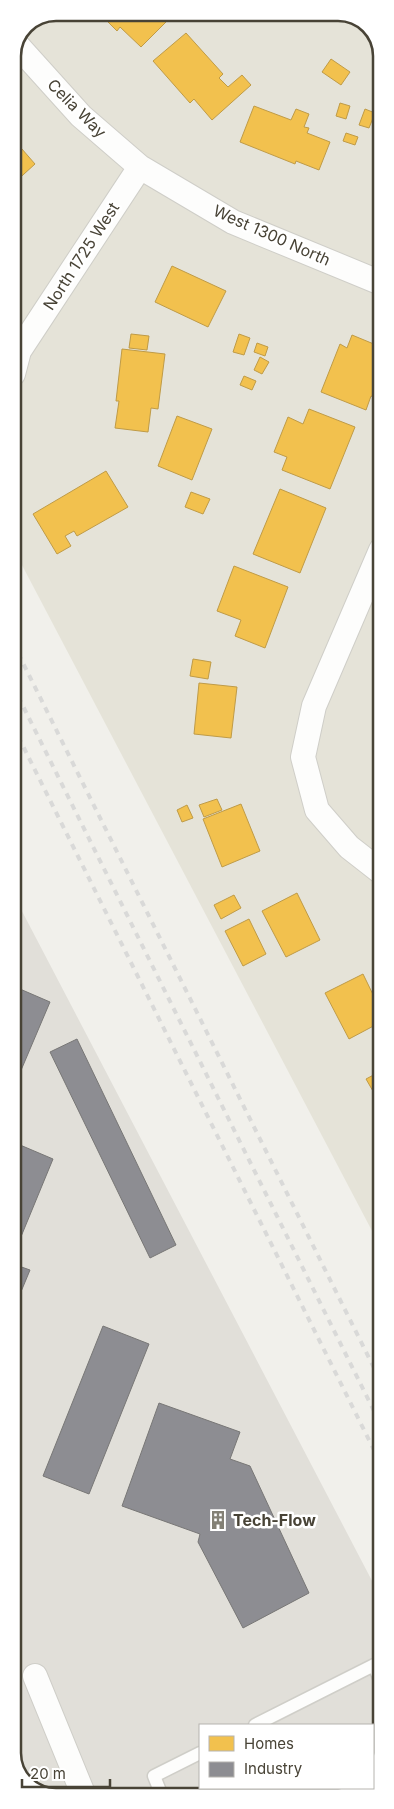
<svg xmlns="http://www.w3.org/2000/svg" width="394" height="1809" font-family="Inter,sans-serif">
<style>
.residential{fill:#e5e3d8}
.industrial{fill:#e1dfd9}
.homes{fill:#f2c14e;stroke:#bf9b47}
.industry{fill:#8d8d92;stroke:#787776}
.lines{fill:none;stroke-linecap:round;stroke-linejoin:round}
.lane-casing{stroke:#cfcec8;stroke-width:15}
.street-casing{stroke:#cfcec8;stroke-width:26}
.lane{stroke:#fdfdfc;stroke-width:12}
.street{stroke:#fdfdfc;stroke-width:24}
.rail{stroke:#d9d9d8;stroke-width:4;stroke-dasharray:6 6;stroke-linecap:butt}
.labels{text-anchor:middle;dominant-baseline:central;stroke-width:5;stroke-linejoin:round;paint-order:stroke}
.street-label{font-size:16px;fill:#484336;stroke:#fff}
.poi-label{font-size:16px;font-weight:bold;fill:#484336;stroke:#fff;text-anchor:start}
.rim{fill:none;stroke:#484336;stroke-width:2.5}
</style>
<rect width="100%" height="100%" fill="#f1f0eb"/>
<path class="residential" d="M56 13H343L368 25 381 50V1248L13 548V56L26 25Z"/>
<path class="industrial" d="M13 894 381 1598V1753L373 1776V1725H200V1788H359L344 1796H51L26 1784 13 1759Z"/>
<path class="homes" d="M91 13H175L141 47 120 27 117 31 99 13 95 17Z
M186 33 223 74 219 78 228 87 242 75 251 85 212 120 194 99 190 103 153 61Z
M331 59 350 72 341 85 322 72Z
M340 103 350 106 346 119 336 116Z
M254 106 291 120 296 109 309 114 304 127 309 128 307 133 330 142 319 170 296 161 295 164 240 142Z
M365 109 375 113 369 128 359 125Z
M378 118H381V133L374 131Z
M346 133 358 137 355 145 343 141Z
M15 141 35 164 13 184V142Z
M172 266 226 291 208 327 155 302Z
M131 334 149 336 147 350 129 348Z
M239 334 250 338 244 355 233 352Z
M352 335 381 347 380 381 381 385 376 398 371 396 366 410 321 392 340 344 347 348Z
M257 343 268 347 265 356 254 352Z
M122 349 165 354 158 409 151 408 148 432 115 428 119 401H116Z
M260 357 269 362 262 374 254 370Z
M244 376 256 381 252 390 240 385Z
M309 409 355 427 330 489 282 470 287 457 274 452 288 417 303 424Z
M177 416 212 429 192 480 158 466Z
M106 471 128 507 77 536 74 531 65 536 71 546 57 554 33 514Z
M280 489 326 508 300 573 253 554Z
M191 492 210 499 203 514 185 507Z
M234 566 288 587 265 648 235 636 241 620 217 611Z
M193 659 211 662 208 679 190 676Z
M199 683 237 687 231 738 194 734Z
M217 799 222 810 204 817 199 805Z
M241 804 260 851 222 867 203 819Z
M187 805 193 818 182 822 177 810Z
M297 893 320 940 286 957 262 911Z
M234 895 241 908 221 919 214 905Z
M249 919 266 954 243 966 225 931Z
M363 974 381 1011V1022L349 1039 325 993Z
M381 1071V1105L366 1079Z"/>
<path class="industry" d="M13 986 50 1002 19 1075 13 1072Z
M77 1039 176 1245 150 1258 50 1052Z
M13 1142 53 1159 13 1256Z
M13 1264 30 1270 13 1311Z
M103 1326 149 1344 89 1494 43 1476Z
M159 1403 240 1432 230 1459 250 1466 309 1593 243 1628 198 1542 200 1534 122 1506Z"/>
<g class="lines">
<g class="lane-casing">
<path id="lane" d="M255 1725 374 1665 381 1683
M162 1796 154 1776 200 1753"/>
</g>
<g class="street-casing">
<path id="street" d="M17 45 81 116 140 167 233 222 381 283
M13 374 19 351 140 167
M381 550 314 706 303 757 317 810 349 847 381 872
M35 1676 84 1796"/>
</g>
<use href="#lane" class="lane"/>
<use href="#street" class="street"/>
<path class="rail" d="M13 643 381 1382
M13 686 381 1425
M13 726 381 1464"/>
</g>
<defs>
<g id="building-bare" transform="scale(1.5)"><path d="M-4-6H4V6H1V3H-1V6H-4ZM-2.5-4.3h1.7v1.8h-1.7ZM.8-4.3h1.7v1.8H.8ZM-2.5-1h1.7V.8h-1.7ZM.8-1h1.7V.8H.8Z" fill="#838075" stroke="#fff" stroke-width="2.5" paint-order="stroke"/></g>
</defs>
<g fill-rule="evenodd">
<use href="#building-bare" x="218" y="1520"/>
</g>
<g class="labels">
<g class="street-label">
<text transform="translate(77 108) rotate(45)">Celia Way</text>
<text transform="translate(272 235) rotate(24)">West 1300 North</text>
<text transform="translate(81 256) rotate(-57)">North 1725 West</text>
</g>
<g class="poi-label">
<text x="233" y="1520">Tech-Flow</text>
</g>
</g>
<path d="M0 0H394V1809H0ZM56 21H338A35 35 0 0 1 373 56V1753A35 35 0 0 1 338 1788H56A35 35 0 0 1 21 1753V56A35 35 0 0 1 56 21Z" fill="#fff" fill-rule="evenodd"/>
<path class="rim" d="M56 21H338A35 35 0 0 1 373 56V1753A35 35 0 0 1 338 1788H56A35 35 0 0 1 21 1753V56A35 35 0 0 1 56 21Z"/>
<rect x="199" y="1724" width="175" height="65" fill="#ffffff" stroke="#b6b4af"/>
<rect x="209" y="1736" width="25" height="15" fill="#f2c14e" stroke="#b6b4af"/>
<text x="244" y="1749" font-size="15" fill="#484336">Homes</text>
<rect x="209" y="1762" width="25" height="15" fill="#8d8d92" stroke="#b6b4af"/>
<text x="244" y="1774" font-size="15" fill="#484336">Industry</text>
<path d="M22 1779v8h88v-8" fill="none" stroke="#484336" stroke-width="2.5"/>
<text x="30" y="1779" font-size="15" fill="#484336" stroke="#ffffff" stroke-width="4" paint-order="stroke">20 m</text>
</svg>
